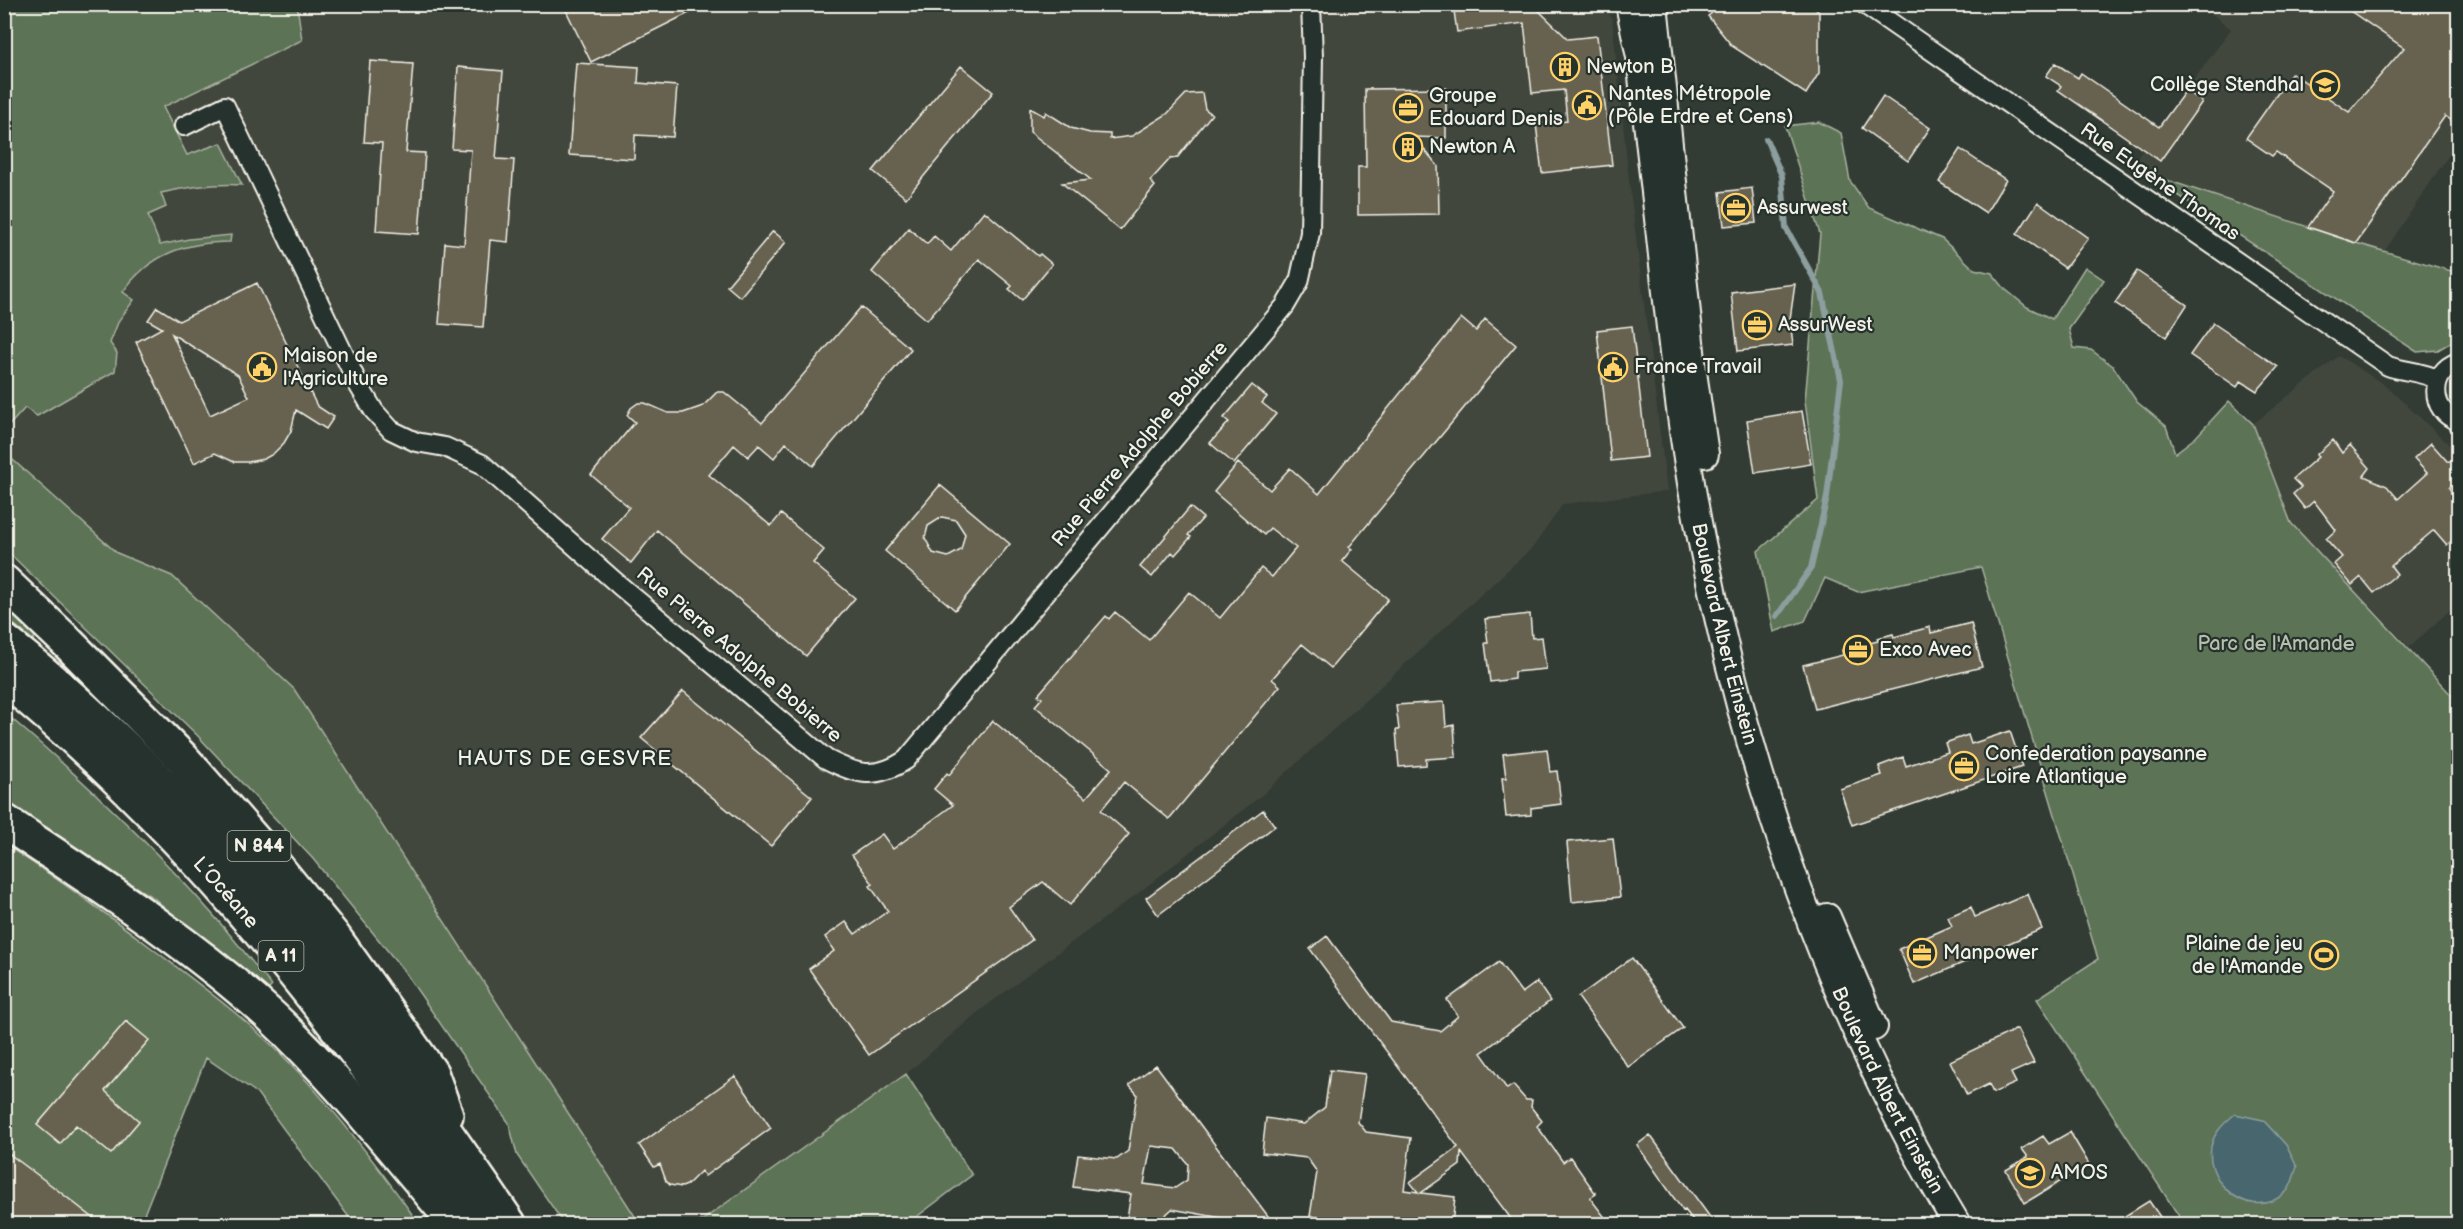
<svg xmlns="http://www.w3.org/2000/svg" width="2463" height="1229" font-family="'Balsamiq Sans',sans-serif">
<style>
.built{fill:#42473c}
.green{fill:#5d7357;stroke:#a8b2a0;stroke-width:1.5}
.water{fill:#46666d;stroke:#8c9e9e;stroke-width:1.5}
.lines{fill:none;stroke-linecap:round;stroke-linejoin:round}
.stream{stroke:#8c9e9e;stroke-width:6}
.building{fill:#66624f;stroke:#f4f1e8;stroke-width:1.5;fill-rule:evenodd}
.street-casing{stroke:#f4f1e8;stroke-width:22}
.secondary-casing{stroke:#f4f1e8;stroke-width:30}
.highway-casing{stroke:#f4f1e8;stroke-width:38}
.street{stroke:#26332d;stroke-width:18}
.secondary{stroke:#26332d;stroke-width:26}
.highway{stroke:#26332d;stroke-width:33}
.labels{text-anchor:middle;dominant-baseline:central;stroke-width:4.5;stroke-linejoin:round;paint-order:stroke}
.shield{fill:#26332d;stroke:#b6b8b0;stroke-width:1.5}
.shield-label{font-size:18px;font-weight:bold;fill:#f4f1e8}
.poi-label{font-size:20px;fill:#f4f1e8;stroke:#26332d;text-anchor:start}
.street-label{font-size:20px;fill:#f4f1e8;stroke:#26332d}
.park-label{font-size:20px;fill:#b8bfae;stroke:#26332d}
.neighbourhood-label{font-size:21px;letter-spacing:1.5px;fill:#f4f1e8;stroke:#26332d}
</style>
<rect width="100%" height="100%" fill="#333c34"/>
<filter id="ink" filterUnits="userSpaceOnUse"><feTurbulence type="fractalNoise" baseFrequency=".0167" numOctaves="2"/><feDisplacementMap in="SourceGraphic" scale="12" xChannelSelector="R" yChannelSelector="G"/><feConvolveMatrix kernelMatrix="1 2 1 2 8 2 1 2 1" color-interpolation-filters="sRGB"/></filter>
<g filter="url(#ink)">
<path class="built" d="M1602 4 1612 19 1629 181 1667 491 1563 504 1533 547 1263 794 1137 894 978 1012 906 1074 697 1224H640L294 689 172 576 117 553 5 452 4 430 25 408 127 116 219 79 302 40 297 5Z
M2201 5H2458V141L2384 252 2143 172 2132 165 2231 29Z
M2339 356 2385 385 2458 453V603L2409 647 2291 522 2253 424Z"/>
<path class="green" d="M5 4 297 5 302 40 163 107 187 155 221 143 242 185C214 183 188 187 161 193L166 207 148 215 160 245 189 239 231 235 230 242C186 242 149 254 123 292L134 300 119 320 110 343 117 353 115 371 37 416 25 408 5 430Z
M1819 122 1841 133 1850 181 1869 208 1942 239 1974 269 1992 273 2005 289 2027 307 2052 319 2085 267 2104 280 2069 329 2074 348 2091 350 2113 366 2137 402 2166 426 2175 453 2196 437 2229 401 2253 424 2291 523 2458 702V1224H2184L2037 999 2098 959 1981 567 1858 592 1825 578 1805 621 1774 632 1758 551 1818 500 1805 401 1820 234 1785 126Z
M2143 172 2356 243 2458 273V338L2438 350 2417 352Z
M4 452 117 553 172 576 294 689 640 1224H564L517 1155 509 1123 404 971 313 859 197 735 5 549Z
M5 606 36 635 33 640 5 617Z
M4 712C78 775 150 843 214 916 234 939 253 963 272 986L264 994 154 898 46 833 5 805Z
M4 844C56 877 104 912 153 949 195 981 237 1012 276 1049 328 1100 377 1164 419 1224H354L257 1093 206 1058 143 1217 152 1224H5Z
M906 1074 972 1175 907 1224H697Z"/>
<path class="water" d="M2235 1114 2263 1120 2286 1145 2297 1167C2294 1174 2292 1187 2286 1192 2246 1229 2190 1169 2218 1131 2222 1125 2229 1119 2235 1114Z"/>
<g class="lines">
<path class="stream" d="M1766 139 1782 176 1786 228 1822 293 1841 380 1827 497 1811 568 1777 616"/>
</g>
<path class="building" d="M563 4H581L584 10 596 4H707L591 62Z
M1453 4H1532L1568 39 1597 36 1612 165 1542 173 1536 124 1567 121 1564 90 1532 93 1524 23 1457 32Z
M1723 4H1809L1819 12V73L1806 94 1732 46 1708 16Z
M2340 4H2458V125L2445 116 2356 243 2308 227 2333 191 2276 152 2272 156 2246 138 2292 73 2349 112 2404 48Z
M370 61 413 64 406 152 425 153 419 234 376 231 382 143 364 142Z
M576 63 639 67 638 83 677 86 673 137 635 135 634 159 569 155Z
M2055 63 2078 78 2081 73 2159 127 2186 90 2202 102 2160 161 2058 90 2061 86 2046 76Z
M961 66 993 92 906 198 873 171Z
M458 67 503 71 496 159 514 160 508 242 490 240 483 327 439 324 445 243 464 245 471 150 452 149Z
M1446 88V138L1414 137 1438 166 1439 214 1358 215V167H1366L1365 89Z
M1202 93 1205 109 1212 114 1177 158 1170 159 1150 181 1155 186 1120 230 1062 183 1091 180 1030 132V108L1044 116 1046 112 1071 128 1090 133 1110 134V139L1132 136 1167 114 1186 94Z
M1883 96 1930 128 1908 161 1862 128Z
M1960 149 2006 180 1986 213 1939 182Z
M1752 188 1756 223 1724 226 1720 192Z
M2038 202 2088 238 2065 268 2017 234Z
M984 211 1038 256 1040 254 1052 264 1022 300 1009 289 1012 286 979 259 927 320 872 272 909 228 927 244 934 236 951 251Z
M773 231 786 242 740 297 727 286Z
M2137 271 2187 305 2166 337 2115 303Z
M257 283 317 406 334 417 326 429 296 410 291 431 284 443 273 454 264 459 248 462H234L215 453 194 463 136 342 162 328 148 320 157 307 179 321ZM172 334 238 375 249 397 210 415Z
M1795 284 1790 319 1793 345 1738 351 1731 292Z
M861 307 911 349 813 466 786 443 774 458 759 445 748 457 734 445 709 475 771 526 781 514 824 550 813 563 855 598 806 656 657 530 631 563 602 539 629 507 591 475 635 422 627 415 631 408 638 403H645L668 413H683L703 406 717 392H724L762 423Z
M1461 318 1476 331 1485 319 1516 345 1349 547 1352 549 1342 561 1388 599 1331 668 1302 644 1272 679 1280 686 1169 819 1124 782 1101 810 1129 834 1070 905 1043 882 1009 907 1032 940 869 1055 809 969 834 951 825 937 846 922 855 934 888 911 870 886 873 884 852 855 882 834 893 849 953 805 934 789 947 773 949 775 993 721 1086 798 1111 769 1035 706 1042 698 1038 695 1106 616 1109 619 1115 612 1149 640 1189 592 1220 618 1261 568 1272 577 1296 548 1270 528 1264 535 1214 492 1238 463 1270 490 1290 468 1319 494Z
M2213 323 2278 367 2257 391 2241 381 2237 387 2190 355Z
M1632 326 1647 457 1611 461 1597 330Z
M1252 385 1267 397 1262 403 1276 414 1234 464 1210 443 1229 422 1224 418Z
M1802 411 1811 464 1755 473 1747 420Z
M2333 440 2342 453 2350 445 2370 468 2364 476 2387 486 2398 499 2427 473 2414 459 2431 443 2447 461 2458 462V478L2449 488 2458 500V535L2447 545 2434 530 2391 566 2397 574 2374 593 2361 577 2352 585 2334 564 2342 557 2326 539 2336 530 2314 501 2305 509 2293 494 2301 487 2293 479 2318 457 2316 455Z
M940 485 1010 544 955 610 885 551ZM942 517 956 520 965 534 961 550 948 557 933 553 925 538 928 526Z
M1190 507 1203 518 1188 535 1191 537 1175 555 1172 552 1152 577 1140 567Z
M1530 614 1532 638 1542 637 1546 669 1514 672V679L1490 682 1485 643H1488L1485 619Z
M1971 623 1982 667 1815 709 1803 665 1843 655 1842 650 1878 641 1877 638 1893 634 1894 637 1930 627 1931 633Z
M683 691 812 797 771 846 641 738Z
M1444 702 1446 727 1454 725 1456 757 1426 759V765L1399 767 1396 730H1399L1396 705Z
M2010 731 2022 767 1852 825 1840 789 1882 775 1879 766 1903 757 1906 766 1948 752 1945 743 1968 735 1971 744Z
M1547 749 1550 772 1557 771 1561 804 1531 808V815L1506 817 1502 778H1506L1503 754Z
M1263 810 1275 826 1158 915 1146 898Z
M1613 838 1620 897 1572 902 1567 842Z
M2028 894 2042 929 1914 984 1899 949 1952 926 1948 917 1971 907 1975 917Z
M1327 936 1391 1022 1440 1031 1458 1016 1447 1000 1499 962 1522 993 1537 982 1550 1001 1481 1053 1507 1089 1513 1085 1526 1100H1532L1531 1107 1542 1121 1537 1126 1563 1162 1570 1157 1596 1194 1590 1198 1610 1224H1515L1461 1152 1460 1165 1421 1193 1455 1197 1452 1224H1423L1422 1222 1405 1221 1400 1224H1332L1328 1219 1310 1216 1317 1172 1307 1158 1262 1153 1266 1118 1304 1124 1325 1107 1330 1070 1365 1074 1358 1122 1366 1132 1411 1138 1404 1190 1418 1192 1410 1182 1458 1147 1310 949Z
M1632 958 1683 1028 1628 1067 1578 997Z
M126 1021 149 1040 105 1091 139 1121 111 1154 76 1125 60 1144 37 1125Z
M2017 1029 2034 1063 2011 1073 2016 1083 1993 1093 1989 1084 1967 1095 1950 1061Z
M1156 1065 1241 1180 1274 1224H1231L1227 1219 1172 1209 1161 1219 1160 1224H1126L1131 1194 1073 1187 1078 1155 1117 1159 1128 1151 1137 1094 1129 1085ZM1151 1146 1176 1149 1188 1164 1187 1180 1175 1188 1144 1184Z
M735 1076 771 1128 705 1176 701 1171 687 1185 682 1187 670 1185 666 1181 660 1164 654 1167 639 1145Z
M2070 1132 2089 1164 2025 1203 2006 1170 2028 1157 2022 1149 2043 1136 2049 1144Z
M1650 1135 1715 1224H1696L1685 1210 1683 1211 1637 1145Z
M4 1150 51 1185 101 1224H4Z
M2149 1201 2165 1224H2112Z"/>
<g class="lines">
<g class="street-casing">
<path id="street" d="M1864 4 2388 366C2404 372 2423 371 2438 380
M184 126 225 106 359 386 374 411 391 430 416 442 445 447 482 464 619 585 826 759C857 775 875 780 906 760L1285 306 1299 282 1310 233 1313 57 1311 4
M2458 362C2429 372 2429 411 2458 421"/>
</g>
<g class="secondary-casing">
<g id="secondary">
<path id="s1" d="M1629 4 1640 57C1647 127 1656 196 1663 265 1673 356 1683 448 1701 538 1748 778 1831 1014 1957 1224"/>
<path d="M1654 4 1694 379 1705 454"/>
<path d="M1827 917 1874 1027"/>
</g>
</g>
<g class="highway-casing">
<g id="highway">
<path d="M4 582 66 641 183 759 260 847 333 936 431 1073 446 1115"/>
<path d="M4 641C207 802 365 1011 509 1224"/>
<path id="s2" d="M4 678C192 831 343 1023 477 1224"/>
<path d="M4 821C97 883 190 942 272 1017 334 1075 387 1142 442 1207"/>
</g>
</g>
<use href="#street" class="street"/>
<use href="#secondary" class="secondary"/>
<use href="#highway" class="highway"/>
</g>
</g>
<defs>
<g id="building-ring" transform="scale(1.5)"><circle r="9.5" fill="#26332d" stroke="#ffd166" stroke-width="1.5"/><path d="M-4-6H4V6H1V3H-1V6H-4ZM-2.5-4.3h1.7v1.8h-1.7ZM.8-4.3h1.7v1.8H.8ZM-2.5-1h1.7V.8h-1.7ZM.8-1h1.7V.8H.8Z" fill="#ffd166"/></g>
<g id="school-ring" transform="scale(1.5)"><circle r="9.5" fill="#26332d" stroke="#ffd166" stroke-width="1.5"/><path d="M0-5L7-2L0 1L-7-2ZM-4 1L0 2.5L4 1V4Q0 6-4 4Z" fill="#ffd166"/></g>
<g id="civic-ring" transform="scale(1.5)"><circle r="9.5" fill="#26332d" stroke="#ffd166" stroke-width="1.5"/><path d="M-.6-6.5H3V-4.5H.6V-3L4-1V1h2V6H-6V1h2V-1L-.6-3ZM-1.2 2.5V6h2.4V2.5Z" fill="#ffd166"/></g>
<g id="office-ring" transform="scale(1.5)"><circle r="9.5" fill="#26332d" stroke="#ffd166" stroke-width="1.5"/><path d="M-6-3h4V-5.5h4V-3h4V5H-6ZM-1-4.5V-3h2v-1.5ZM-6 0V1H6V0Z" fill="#ffd166"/></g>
<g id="stadium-ring" transform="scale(1.5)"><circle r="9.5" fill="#26332d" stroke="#ffd166" stroke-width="1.5"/><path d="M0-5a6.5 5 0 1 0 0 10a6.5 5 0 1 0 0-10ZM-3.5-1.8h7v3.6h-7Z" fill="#ffd166"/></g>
</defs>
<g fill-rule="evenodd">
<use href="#building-ring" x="1565" y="67"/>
<use href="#school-ring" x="2325" y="85"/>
<use href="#civic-ring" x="1587" y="105"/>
<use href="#office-ring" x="1408" y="108"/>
<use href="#building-ring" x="1408" y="147"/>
<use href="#office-ring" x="1736" y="208"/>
<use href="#office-ring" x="1757" y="325"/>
<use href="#civic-ring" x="262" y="367"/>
<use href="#civic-ring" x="1613" y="367"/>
<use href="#office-ring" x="1858" y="650"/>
<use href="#office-ring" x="1964" y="766"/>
<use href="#office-ring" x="1922" y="953"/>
<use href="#stadium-ring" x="2324" y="955"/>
<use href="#school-ring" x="2030" y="1173"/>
</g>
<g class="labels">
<g class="shield">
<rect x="227.5" y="831" width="63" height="30" rx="4.5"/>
<rect x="258.5" y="941" width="45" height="30" rx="4.5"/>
</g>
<g class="shield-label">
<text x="259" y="846">N 844</text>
<text x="281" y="956">A 11</text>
</g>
<g class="poi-label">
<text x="1586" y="67">Newton B</text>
<text x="2304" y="85" text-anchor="end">Collège Stendhal</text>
<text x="1608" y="94">Nantes Métropole<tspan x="1608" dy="23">(Pôle Erdre et Cens)</tspan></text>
<text x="1429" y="96">Groupe<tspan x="1429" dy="23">Edouard Denis</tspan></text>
<text x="1429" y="147">Newton A</text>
<text x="1757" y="208">Assurwest</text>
<text x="1778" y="325">AssurWest</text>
<text x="283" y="356">Maison de<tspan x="283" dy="23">l'Agriculture</tspan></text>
<text x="1634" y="367">France Travail</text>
<text x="1879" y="650">Exco Avec</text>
<text x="1985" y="754">Confederation paysanne<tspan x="1985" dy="23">Loire Atlantique</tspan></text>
<text x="2303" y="944" text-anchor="end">Plaine de jeu<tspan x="2303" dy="23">de l'Amande</tspan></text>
<text x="1943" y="953">Manpower</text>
<text x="2051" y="1173">AMOS</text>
</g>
<g class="street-label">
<text transform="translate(2160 182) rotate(35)">Rue Eugène Thomas</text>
<text transform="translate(1140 444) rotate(-50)">Rue Pierre Adolphe Bobierre</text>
<text stroke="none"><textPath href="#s1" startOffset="638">Boulevard Albert Einstein</textPath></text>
<text transform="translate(739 655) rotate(40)">Rue Pierre Adolphe Bobierre</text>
<text stroke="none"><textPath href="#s2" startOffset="309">L’Océane</textPath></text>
<text stroke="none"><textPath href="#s1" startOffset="1124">Boulevard Albert Einstein</textPath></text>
</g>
<g class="park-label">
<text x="2276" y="644">Parc de l'Amande</text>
</g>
<g class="neighbourhood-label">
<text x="565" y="758">HAUTS DE GESVRE</text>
</g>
</g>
<rect width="2463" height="1229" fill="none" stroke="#26332d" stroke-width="24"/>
<rect x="12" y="12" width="2439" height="1205" fill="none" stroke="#f4f1e8" stroke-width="2" filter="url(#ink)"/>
</svg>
